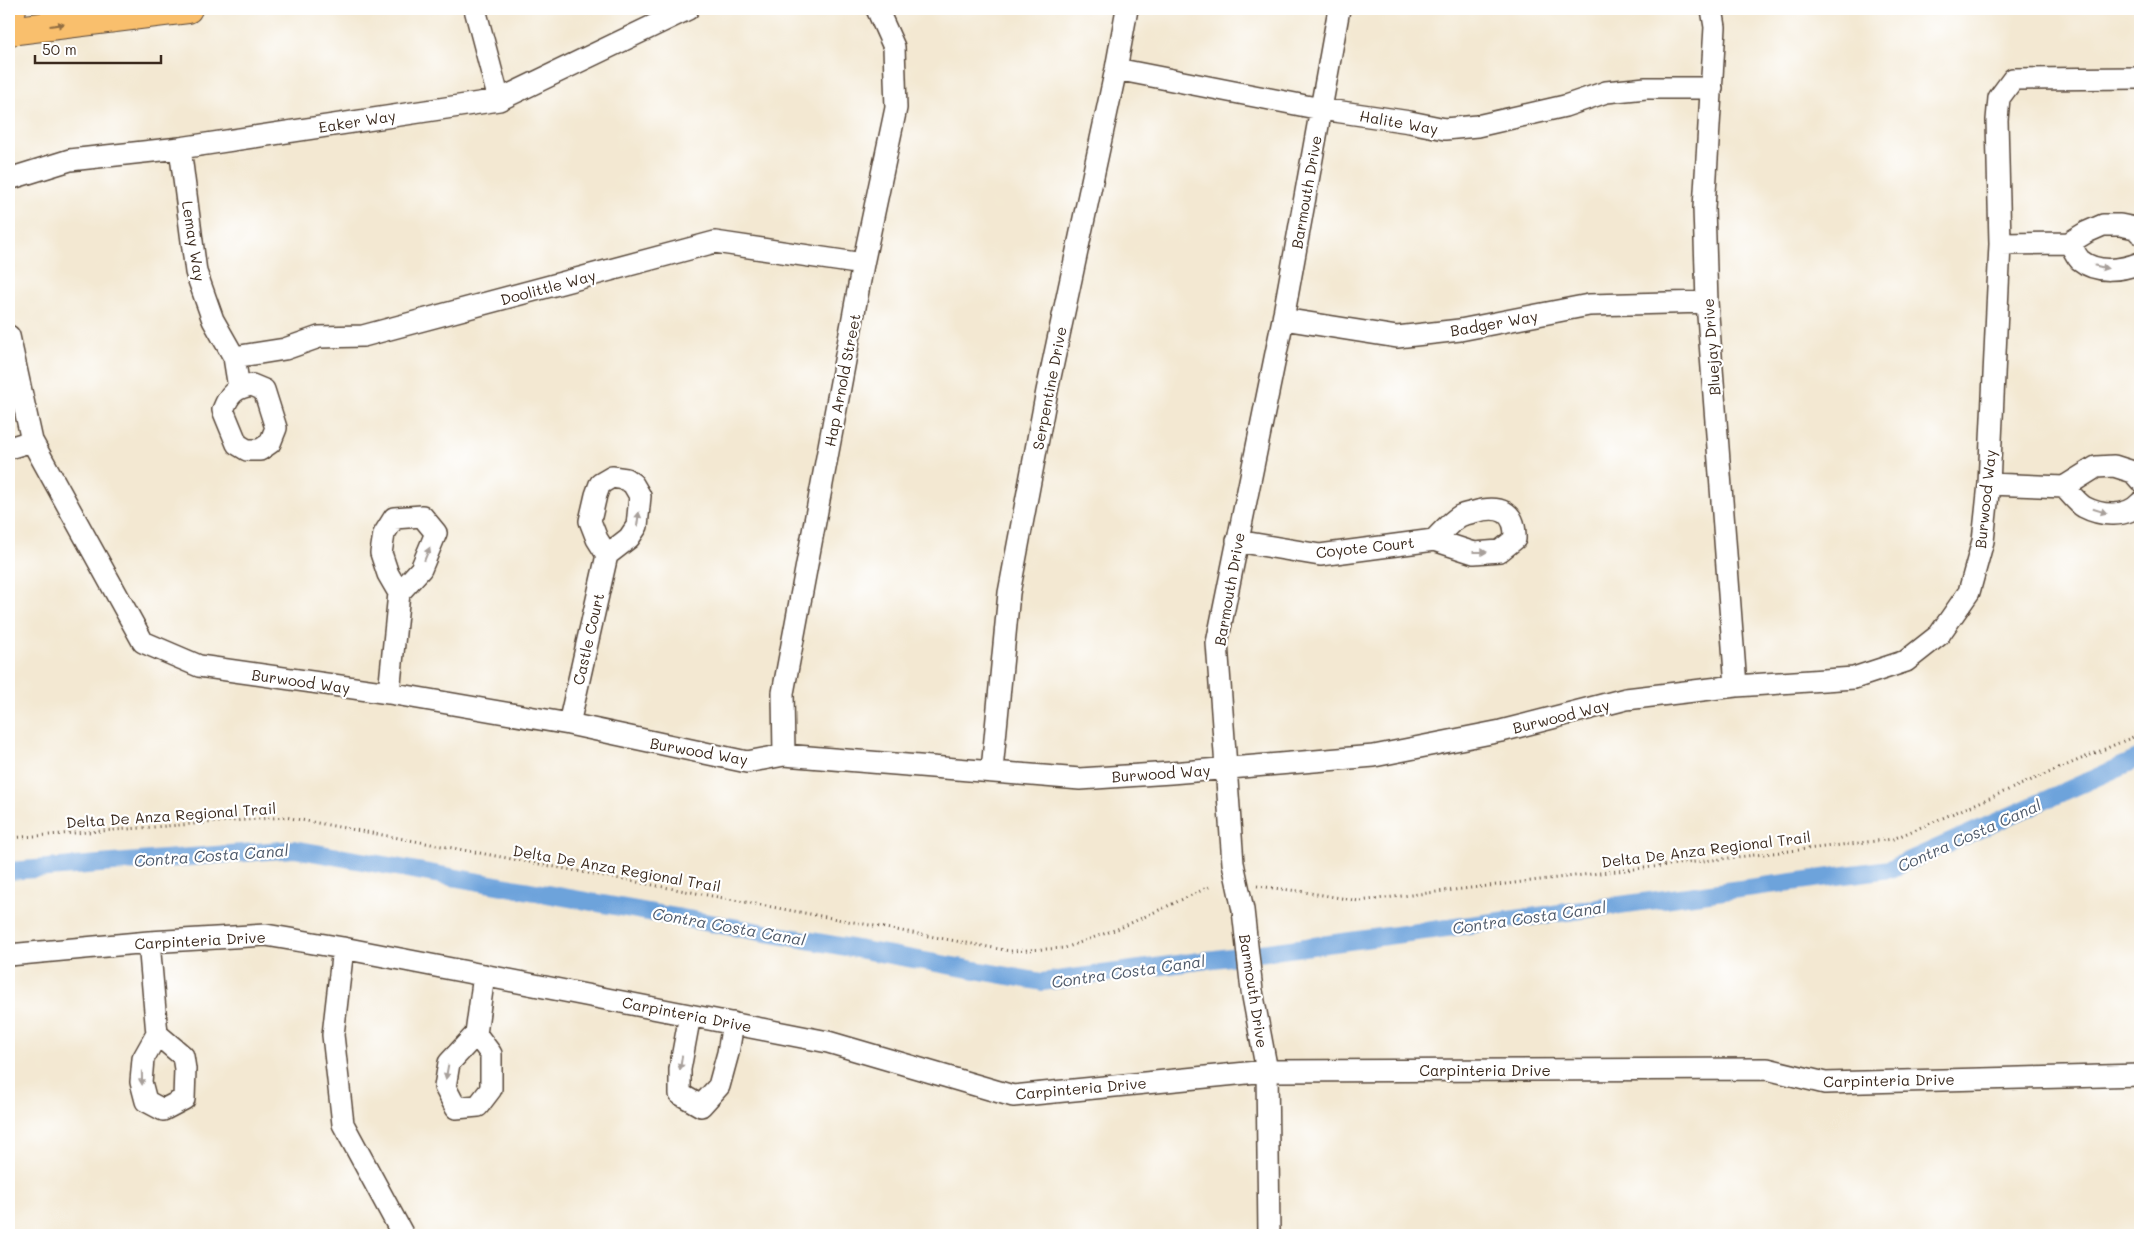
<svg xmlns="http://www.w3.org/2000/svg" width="2149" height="1244" font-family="Mali,sans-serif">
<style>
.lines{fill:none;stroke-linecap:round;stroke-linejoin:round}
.canal{stroke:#6da3db;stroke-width:18}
.minor-casing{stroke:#574639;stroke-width:24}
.major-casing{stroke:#574639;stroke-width:30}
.path{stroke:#574639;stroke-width:3;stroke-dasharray:1 4;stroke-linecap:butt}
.minor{stroke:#fff;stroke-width:21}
.major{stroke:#f9bf6d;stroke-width:28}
.oneway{fill:#906d42}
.oneway2{fill:#a79f9a}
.labels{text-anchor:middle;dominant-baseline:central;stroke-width:4.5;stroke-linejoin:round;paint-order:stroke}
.street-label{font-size:15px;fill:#3b2a1e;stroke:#fff}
.water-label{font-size:16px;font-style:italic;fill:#4f5a6a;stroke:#fff}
</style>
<rect width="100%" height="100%" fill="#fff"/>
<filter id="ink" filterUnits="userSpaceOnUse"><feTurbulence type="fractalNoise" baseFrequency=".02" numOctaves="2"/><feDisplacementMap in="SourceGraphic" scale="10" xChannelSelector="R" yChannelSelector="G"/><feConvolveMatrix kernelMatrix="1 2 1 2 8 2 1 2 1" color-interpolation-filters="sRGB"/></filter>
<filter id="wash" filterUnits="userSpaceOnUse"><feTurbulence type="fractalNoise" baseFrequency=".0096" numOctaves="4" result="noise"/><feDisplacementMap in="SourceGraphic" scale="20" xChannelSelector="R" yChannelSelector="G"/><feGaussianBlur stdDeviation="1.12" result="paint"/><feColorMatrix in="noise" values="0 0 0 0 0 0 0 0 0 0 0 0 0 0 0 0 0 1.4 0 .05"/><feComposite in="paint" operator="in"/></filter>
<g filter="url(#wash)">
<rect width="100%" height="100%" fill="#f3e8d2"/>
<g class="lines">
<path class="canal" d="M9 871 294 849 1042 982 1890 869 2140 758"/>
</g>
</g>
<g filter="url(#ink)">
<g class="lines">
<g class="minor-casing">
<path id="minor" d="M475 9 499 100
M1712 9 1715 27 1704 208 1707 302 1736 686
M1116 69 1321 109 1410 122 1445 129 1477 126 1565 106 1606 92 1646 88H1712
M180 148 196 272 213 320 234 357 239 388
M9 179 70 160 180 148 499 100 688 9
M2069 243C2073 248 2076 256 2080 260 2097 274 2122 270 2140 263
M2000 244 2069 243 2087 232 2103 225H2120L2135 228 2140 233
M1283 319 1397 337 1460 330 1589 305 1707 302
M9 336 32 441 143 642 199 666 389 693 569 724 747 762 784 755 1080 779 1171 773 1374 756 1501 731 1626 699 1736 686 1854 678 1906 661 1939 635 1969 592 1983 541 1989 484 2000 244 1997 120 1999 98 2013 79 2140 78
M234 357 285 349 319 337 363 336 715 242 863 264
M252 385 264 390 276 428 270 443 260 450H247L237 444 223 410C229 394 235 388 252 385Z
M9 448 32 441
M1989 484 2064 487 2096 467 2114 466 2133 472 2140 480
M2064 487C2070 493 2077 503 2084 507 2101 516 2127 518 2140 503
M1237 541 1320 555 1434 540 1474 553 1500 551 1515 539C1516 510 1499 505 1474 512 1470 513 1464 514 1460 516 1450 522 1442 532 1434 540
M389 693 399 593 388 574 381 553 384 534 394 518 422 516 436 533 421 569 399 593
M569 724 607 555 629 538 637 526 640 496 633 484 626 479 612 477 600 484 596 495 590 521 597 539 607 555
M784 755 783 693 863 264 896 108 894 47 877 9
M992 770 1009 593 1047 391 1116 69 1127 9
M149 942 157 1034 143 1059 141 1082 146 1101 163 1110 184 1099 185 1069 183 1056 157 1034
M343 948 333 1035 343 1124 403 1235
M9 955 149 942 266 935 343 948 828 1042 1013 1096 1267 1071 1767 1069 1825 1083 2140 1075
M690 1015 680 1069V1094L701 1106 719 1086 728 1053 733 1023
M476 1034 491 1054V1089L478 1106 456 1108 445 1087 449 1063 476 1034 484 975
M1269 1235 1267 1071 1252 991 1243 910 1233 863 1217 643 1283 319 1339 9"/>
</g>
<g class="major-casing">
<path id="major" d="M9 9H12
M9 31 188 9"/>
</g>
<path class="path" d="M9 838 285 817 1010 951 1065 948 1120 928 1209 887
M1257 886 1298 891 1359 901 1893 839 2140 734"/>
<use href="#minor" class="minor"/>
<use href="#major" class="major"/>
</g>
<defs><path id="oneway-solid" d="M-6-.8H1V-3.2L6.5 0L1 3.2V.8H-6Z" transform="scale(1.25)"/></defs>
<use class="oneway" href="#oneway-solid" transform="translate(57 25) rotate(-7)"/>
<g class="oneway2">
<use href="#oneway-solid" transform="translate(2101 267) rotate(13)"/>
<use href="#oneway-solid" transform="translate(2100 511) rotate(17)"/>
<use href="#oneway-solid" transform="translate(638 519) rotate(-82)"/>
<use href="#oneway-solid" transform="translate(1480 552)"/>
<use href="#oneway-solid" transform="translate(427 554) rotate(-68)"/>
<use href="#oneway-solid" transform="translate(681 1063) rotate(99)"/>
<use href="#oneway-solid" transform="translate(447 1072) rotate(100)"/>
<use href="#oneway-solid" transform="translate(142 1078) rotate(89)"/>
</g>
</g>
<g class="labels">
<g class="street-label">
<text transform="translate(357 121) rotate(-9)">Eaker Way</text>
<text transform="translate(1399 122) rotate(10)">Halite Way</text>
<text transform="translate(1306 192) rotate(-80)">Barmouth Drive</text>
<text transform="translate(194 241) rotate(81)">Lemay Way</text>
<text transform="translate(548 287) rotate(-15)">Doolittle Way</text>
<text transform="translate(1494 323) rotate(-10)">Badger Way</text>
<text transform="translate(1711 347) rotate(-94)">Bluejay Drive</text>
<text transform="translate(842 380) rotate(-79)">Hap Arnold Street</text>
<text transform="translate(1049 388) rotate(-79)">Serpentine Drive</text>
<text transform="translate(1985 499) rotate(-84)">Burwood Way</text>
<text transform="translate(1365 547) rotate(-6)">Coyote Court</text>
<text transform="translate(1229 589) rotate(-80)">Barmouth Drive</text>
<text transform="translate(588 639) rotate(-77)">Castle Court</text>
<text transform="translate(301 681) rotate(8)">Burwood Way</text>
<text transform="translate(1561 716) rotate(-14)">Burwood Way</text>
<text transform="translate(699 751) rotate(10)">Burwood Way</text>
<text transform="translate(1161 773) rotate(-4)">Burwood Way</text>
<text transform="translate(171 815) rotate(-4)">Delta De Anza Regional Trail</text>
<text transform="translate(1706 849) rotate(-7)">Delta De Anza Regional Trail</text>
<text transform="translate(617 868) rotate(10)">Delta De Anza Regional Trail</text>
<text transform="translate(200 940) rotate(-3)">Carpinteria Drive</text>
<text transform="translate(1254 991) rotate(81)">Barmouth Drive</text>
<text transform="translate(687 1014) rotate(11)">Carpinteria Drive</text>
<text x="1485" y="1070">Carpinteria Drive</text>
<text transform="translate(1889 1080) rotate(-1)">Carpinteria Drive</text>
<text transform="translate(1081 1088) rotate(-5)">Carpinteria Drive</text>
</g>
<g class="water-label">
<text transform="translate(1969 835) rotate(-24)">Contra Costa Canal</text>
<text transform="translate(211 855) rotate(-4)">Contra Costa Canal</text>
<text transform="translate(1529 917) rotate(-8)">Contra Costa Canal</text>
<text transform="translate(729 926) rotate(10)">Contra Costa Canal</text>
<text transform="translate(1128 971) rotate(-8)">Contra Costa Canal</text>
</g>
</g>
<rect width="2149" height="1244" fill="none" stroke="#fff" stroke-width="30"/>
<path d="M35 55v8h126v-8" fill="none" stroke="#3b2a1e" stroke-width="2.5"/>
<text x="42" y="55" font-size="15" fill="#3b2a1e" stroke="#ffffff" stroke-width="4" paint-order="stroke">50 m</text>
</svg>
